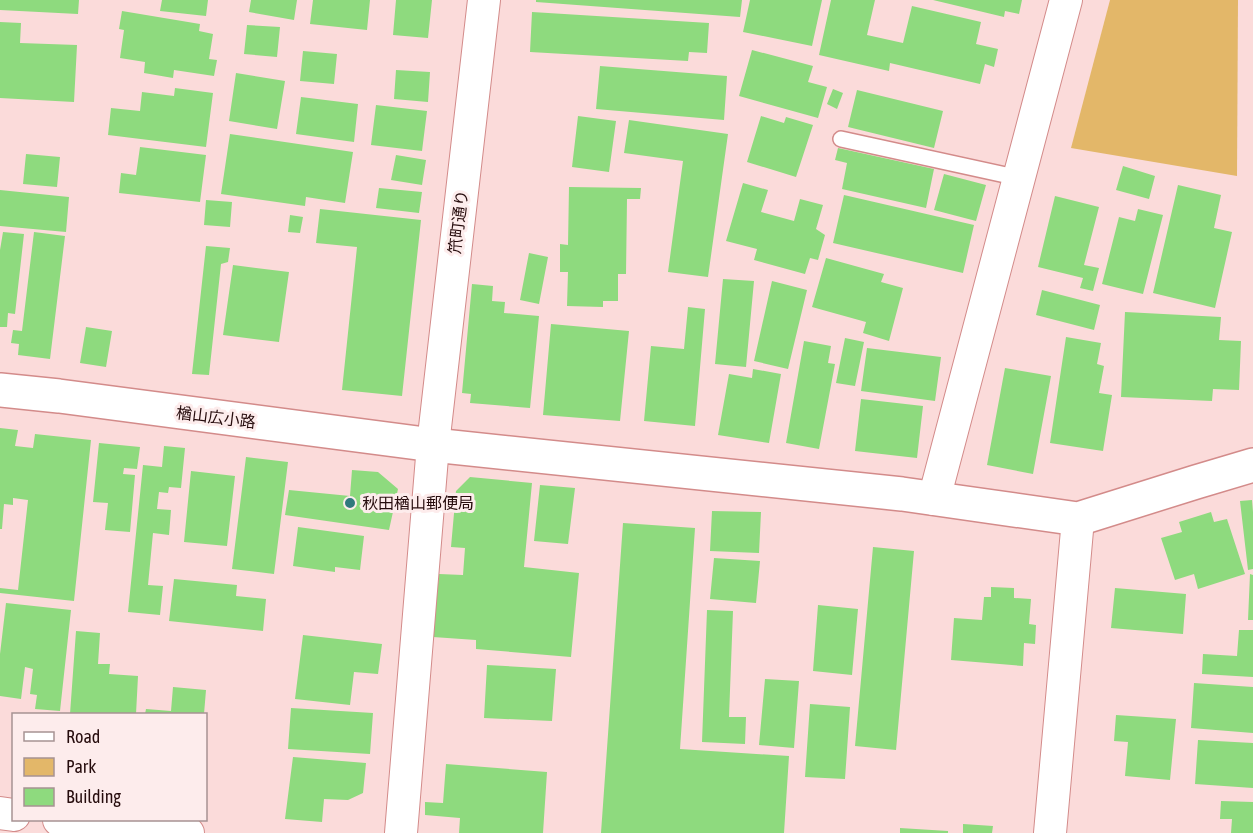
<svg xmlns="http://www.w3.org/2000/svg" width="1253" height="833" font-family="'Asap Condensed','Noto Sans JP',sans-serif">
<style>
.green{fill:#e3b769}
.building{fill:#8eda7e}
.lines{fill:none;stroke-linecap:round;stroke-linejoin:round}
.service-casing{stroke:#d38b8a;stroke-width:18}
.minor-casing{stroke:#d38b8a;stroke-width:34}
.tertiary-casing{stroke:#d38b8a;stroke-width:36}
.service{stroke:#fff;stroke-width:15}
.minor{stroke:#fff;stroke-width:32}
.tertiary{stroke:#fff;stroke-width:33}
.poi-dot{fill:#30797d;stroke:#fdecec;stroke-width:2}
.labels{text-anchor:middle;dominant-baseline:central;stroke-width:6;stroke-linejoin:round;paint-order:stroke}
.street-label{font-size:16px;fill:#260c0d;stroke:#fdecec}
.poi-label{font-size:16px;fill:#260c0d;stroke:#fdecec;text-anchor:start}
</style>
<rect width="100%" height="100%" fill="#fbdbda"/>
<path class="green" d="M1110 0H1238L1237 176 1071 148Z"/>
<path class="building" d="M0 0H79L78 14 0 10Z
M162 0H208L206 16 160 11Z
M251 0H297L294 20 249 12Z
M313 0H370L367 30 310 24Z
M396 0H432L428 38 393 35Z
M536 0H742L740 17 536 2Z
M750 0H822L812 46 743 32Z
M831 0H875L867 35 903 43 912 6 981 22 976 44 998 49 994 67 985 64 980 84 890 63 889 71 819 55Z
M933 0H1022L1019 14 1005 11 1004 17Z
M122 11 200 24 199 31 213 34 209 59 217 60 214 76 174 70 173 78 144 73 145 62 120 58 124 30 119 29Z
M532 12 709 23 707 53 689 52 688 61 530 52Z
M0 22 21 23 20 43 77 45 74 102 0 98Z
M247 25 280 27 277 57 244 54Z
M752 50 813 66 808 82 827 87 818 118 739 96Z
M303 51 337 54 334 84 300 81Z
M600 66 727 76 724 120 596 109Z
M396 70 430 72 428 102 394 99Z
M236 73 285 81 277 129 229 121Z
M175 88 213 93 206 147 108 135 111 108 140 111 142 92 174 96Z
M833 89 843 93 837 109 827 104Z
M857 90 943 111 934 148 848 127Z
M301 97 358 104 354 142 296 134Z
M376 105 427 111 422 151 371 145Z
M578 116 616 121 609 172 572 167Z
M761 116 784 123 786 117 813 125 796 177 747 162Z
M629 120 728 134 708 277 668 272 683 161 624 153Z
M230 134 353 152 345 203 306 197 305 206 221 194Z
M140 147 206 155 200 202 119 193 121 173 136 175Z
M838 148 934 169 926 208 842 189 847 163 835 160Z
M26 154 60 157 57 187 23 184Z
M396 155 426 160 422 185 391 180Z
M1123 166 1155 176 1149 199 1116 190Z
M944 174 986 185 976 221 934 210Z
M743 183 768 190 761 212 794 221 800 199 823 205 816 229 825 235 818 260 810 258 805 274 754 260 757 249 726 241Z
M1178 185 1221 195 1214 228 1232 232 1215 308 1153 293Z
M569 187 641 188 640 199H627L626 274H618V301H603V307L567 306 568 272H560V244L568 245Z
M379 188 422 192 419 213 376 208Z
M0 190 69 197 66 232 0 226Z
M844 195 974 225 963 273 833 243Z
M1055 196 1099 207 1084 265 1099 268 1093 291 1080 288 1083 278 1038 267Z
M206 200 232 202 230 227 204 225Z
M320 209 421 220 402 396 342 390 357 247 316 243Z
M1138 209 1163 215 1143 294 1102 284 1119 217 1135 221Z
M290 215 303 217 300 233 288 232Z
M3 232 24 234 15 314 8 313 7 327H0V250Z
M34 232 65 236 50 359 18 355 19 344 11 343 13 330 22 331Z
M206 246 230 248 228 262 221 264 209 375 192 374Z
M529 253 548 257 539 304 520 300Z
M826 258 884 274 881 282 903 288 889 341 863 333 866 322 812 307Z
M233 265 289 272 279 342 223 335Z
M723 279 754 281 746 367 715 364Z
M772 281 807 290 788 369 754 361Z
M472 284 493 286 492 301 505 302 504 313 539 316 530 408 470 403 471 394 462 393Z
M1042 290 1100 305 1094 330 1036 315Z
M688 307 705 309 695 426 644 421 651 346 684 349Z
M1125 312 1221 317 1219 340 1241 341 1239 390 1213 389 1212 401 1121 397Z
M551 324 629 331 620 421 543 415Z
M86 327 112 331 106 367 80 363Z
M1066 337 1101 343 1097 364 1104 366 1099 393 1112 395 1103 451 1050 443Z
M845 338 864 342 855 386 836 383Z
M804 341 831 346 828 363 835 364 819 449 786 443Z
M867 348 941 357 935 401 861 391Z
M1005 368 1051 376 1033 474 987 465Z
M753 369 781 374 769 443 718 435 729 374 752 378Z
M861 399 923 406 917 458 855 451Z
M0 428 18 430 15 446 33 448 35 434 91 440 74 601 0 593V588L18 590 28 500 13 498V505L4 504 2 529H0Z
M99 443 140 447 137 469 124 468 123 474 135 475 130 532 105 530 108 503 93 502Z
M164 446 185 448 181 488 169 487 168 493 159 492 157 509 171 510 169 535 153 533 148 585 163 586 160 615 128 612 143 465 162 467Z
M246 457 288 462 274 574 232 569Z
M352 470 378 472 398 489 389 530 285 515 289 490 350 496Z
M191 471 235 476 227 546 184 542Z
M470 477 532 483 524 567 579 573 571 657 476 649V640L433 637 439 574 463 575 465 548 451 547 456 491Z
M540 485 575 488 568 544 534 541Z
M1252 500 1253 512V569L1248 570 1240 501Z
M712 511 761 512 759 553 710 551Z
M1211 512 1214 522 1227 519 1245 574 1198 589 1194 574 1175 580 1161 538 1182 532 1179 522Z
M623 523 695 528 680 749 789 756 784 833H601Z
M298 527 364 536 360 570 335 567V572L293 566Z
M873 547 914 551 896 750 855 746Z
M714 558 760 561 756 603 710 599Z
M1250 574 1253 575V620H1248Z
M174 579 237 585 236 596 266 599 263 631 169 621Z
M991 587 1014 588V598L1031 599 1029 624 1036 625 1035 644 1024 643 1023 666 951 660 954 618 982 620 984 597H991Z
M1115 588 1186 594 1183 634 1111 628Z
M6 603 71 610 60 711 35 709 37 695 30 694 33 669 25 667 21 699 0 696V654Z
M818 605 858 609 852 675 813 671Z
M707 610 733 611 729 717H746L745 744 702 742Z
M1239 630H1253V677L1202 674 1203 654 1237 656Z
M76 631 100 633 98 664H110L109 674 138 676 136 714H70Z
M303 635 382 644 378 674 354 672 350 705 295 699Z
M487 665 556 669 552 721 484 718Z
M765 679 799 681 794 748 759 745Z
M1194 683 1253 687V733L1191 728Z
M173 687 206 690 204 714H145L146 709 171 711Z
M810 704 850 707 845 779 805 777Z
M291 708 373 713 370 754 288 749Z
M1116 715 1176 719 1170 780 1125 776 1128 742 1114 741Z
M1198 740 1253 743V788L1195 784Z
M293 757 366 763 363 793 348 800 324 799 322 822 285 819Z
M446 764 547 772 543 833H459L460 818 425 815V802L443 803Z
M1221 801 1253 802V833H1231L1232 819H1220Z
M963 824 993 826 992 833H963Z
M900 828 948 831V833H900Z"/>
<g class="lines">
<g class="service-casing">
<path id="service" d="M841 139 1019 178"/>
</g>
<g class="minor-casing">
<path id="minor" d="M934 499 1066 0
M0 813 14 815
M59 820 188 833
M401 833 433 445 484 0
M1050 833 1078 519"/>
</g>
<g class="tertiary-casing">
<path id="tertiary" d="M0 390 59 396 433 445 902 494 1078 519 1196 482 1253 465"/>
</g>
<use href="#service" class="service"/>
<use href="#minor" class="minor"/>
<use href="#tertiary" class="tertiary"/>
</g>
<circle class="poi-dot" cx="350" cy="503" r="6"/>
<g class="labels">
<g class="street-label">
<text transform="translate(458 222) rotate(-83)">笊町通り</text>
<text transform="translate(216 417) rotate(7)">楢山広小路</text>
</g>
<g class="poi-label">
<text x="362" y="503">秋田楢山郵便局</text>
</g>
</g>
<rect x="12" y="713" width="195" height="108" fill="#fdecec" stroke="#a79293" stroke-width="1.5"/>
<rect x="24" y="732" width="30" height="9" fill="#ffffff" stroke="#a79293" stroke-width="1.5"/>
<text x="66" y="743" font-size="18" fill="#260c0d">Road</text>
<rect x="24" y="758" width="30" height="18" fill="#e3b769" stroke="#a79293" stroke-width="1.5"/>
<text x="66" y="773" font-size="18" fill="#260c0d">Park</text>
<rect x="24" y="788" width="30" height="18" fill="#8eda7e" stroke="#a79293" stroke-width="1.5"/>
<text x="66" y="803" font-size="18" fill="#260c0d">Building</text>
</svg>
